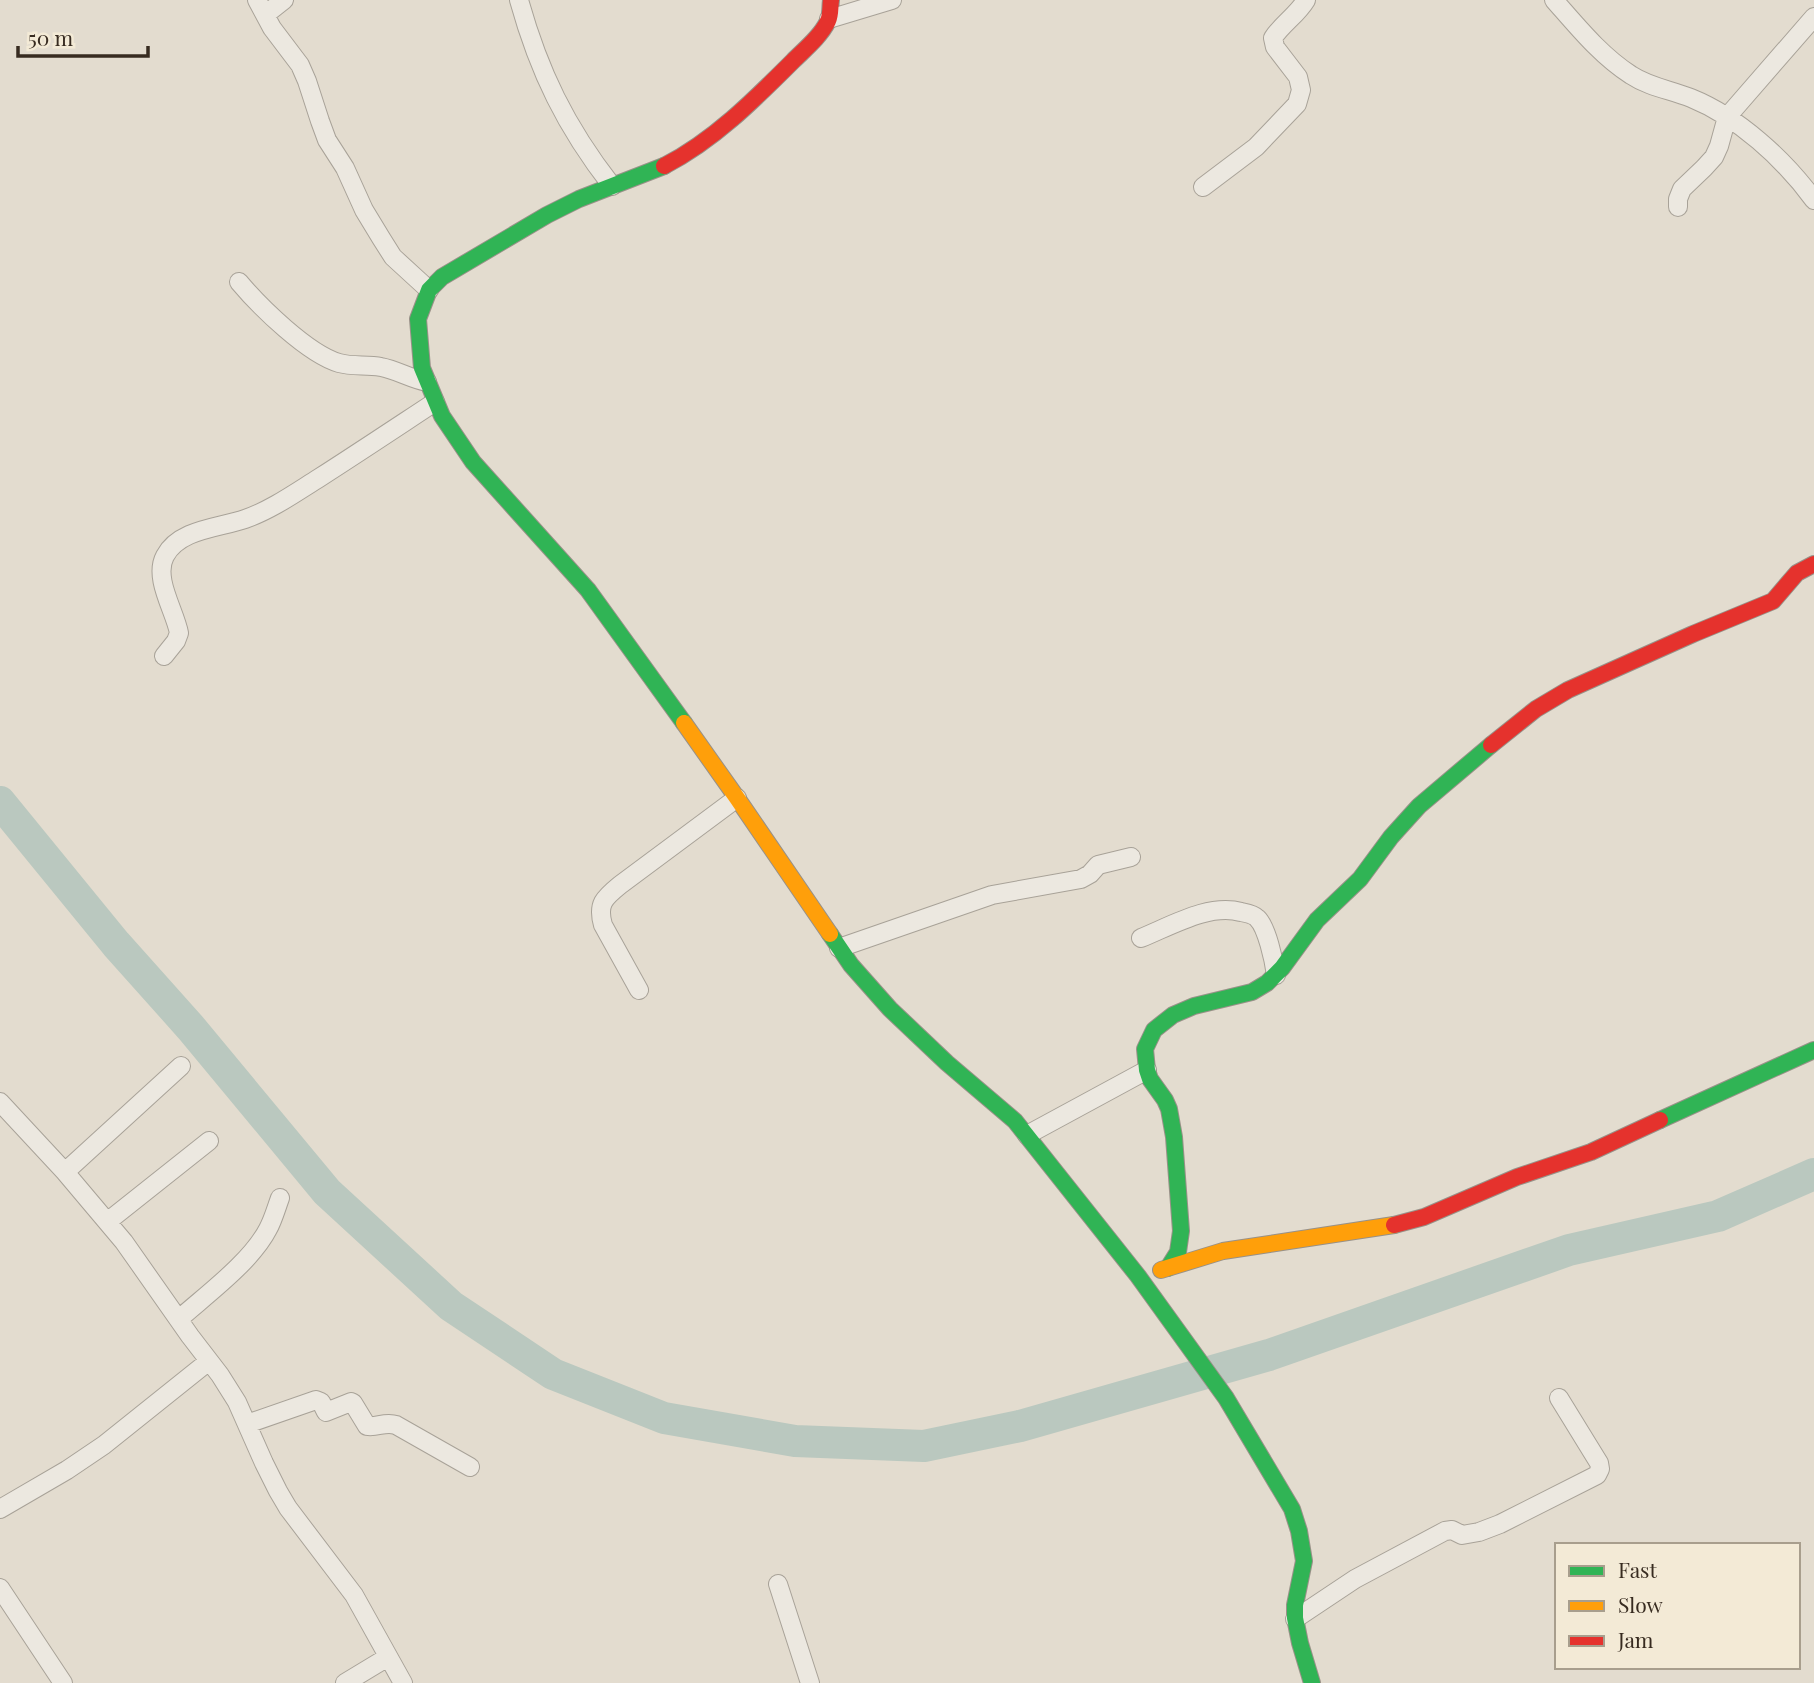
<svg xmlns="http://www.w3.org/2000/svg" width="1814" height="1683" font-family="'Playfair Display',serif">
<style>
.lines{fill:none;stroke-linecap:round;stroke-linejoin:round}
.river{stroke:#bac8bf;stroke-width:32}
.street-casing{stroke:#a8a298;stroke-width:20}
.fast-casing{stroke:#989188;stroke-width:18}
.slow-casing{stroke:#989188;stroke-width:18}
.jam-casing{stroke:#989188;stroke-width:18}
.street{stroke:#ece8e0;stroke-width:18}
.fast{stroke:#30b455;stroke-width:16}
.slow{stroke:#ff9f0a;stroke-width:16}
.jam{stroke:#e5322d;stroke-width:16}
</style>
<rect width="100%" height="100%" fill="#e3dccf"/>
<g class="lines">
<path class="river" d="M0 802 116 944 191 1028 327 1192 451 1306 553 1374 664 1418 795 1441 924 1446 1020 1426 1269 1355 1569 1250 1718 1216 1814 1174"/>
<g class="street-casing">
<path id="street" d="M257 0 272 28 300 65 307 81 320 121 327 140 345 168 364 210 381 238 393 257 429 290
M519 0C539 72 566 127 612 186
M1554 0C1577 26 1601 56 1631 75 1649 87 1671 90 1691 98 1738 117 1784 159 1814 200
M265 15 284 0
M829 19 892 0
M1203 187 1256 147 1297 104 1301 90 1298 77 1275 47 1273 38C1282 24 1297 15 1306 0
M1678 207V199L1682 189 1704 168 1714 157 1719 146 1727 117 1814 17
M239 282C260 307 308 354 339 363 353 367 367 364 381 367 397 370 411 379 427 382
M164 656 176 641 179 633C175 611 153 578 165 556 179 529 219 528 245 519 271 510 295 493 319 478 358 453 397 427 435 402
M1141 938C1171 926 1209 903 1241 912 1246 913 1253 914 1257 918 1267 927 1274 961 1276 975
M839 948 992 895 1081 879 1090 874 1098 865 1131 857
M639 990 603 925C597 904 604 898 620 885L737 798
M0 1102 65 1172 124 1242 190 1336 220 1375 237 1402 264 1463 278 1491 288 1508 354 1595 403 1683
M1027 1135 1147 1070
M65 1172 181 1066
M107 1222 209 1141
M179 1319C206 1295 251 1262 268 1229 273 1220 276 1209 280 1198
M247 1424 316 1400 321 1402 326 1412 351 1402 353 1403 367 1426C377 1428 385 1421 396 1425L470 1467
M0 1509 67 1470 104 1445 209 1361
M778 1584 810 1683
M0 1588 63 1683
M1295 1619 1355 1579 1445 1531 1452 1530 1462 1535 1479 1532 1500 1524 1597 1475 1600 1469 1599 1463 1559 1398
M345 1683 388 1657"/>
</g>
<g class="fast-casing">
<path id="fast" d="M664 166 579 199 547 215 442 277 429 290 418 319 422 368 442 416 473 462 588 590 684 723
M830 934 851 965 890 1009 947 1063 1015 1121 1138 1276 1226 1398 1292 1509 1299 1531 1304 1561 1295 1605V1618L1300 1643 1312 1683
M1660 1120 1814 1050
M1168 1268 1178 1252 1181 1231 1174 1137 1169 1109 1165 1100 1150 1079 1147 1070 1145 1049 1154 1030 1173 1015 1194 1006 1252 992 1267 983 1282 968 1317 920 1360 879 1391 837 1419 806 1491 745"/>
</g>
<g class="slow-casing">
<path id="slow" d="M684 723 737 798 830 934
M1161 1270 1223 1251 1394 1225"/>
</g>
<g class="jam-casing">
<path id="jam" d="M664 166C713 141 754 100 793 61 805 49 820 37 828 21 831 15 830 7 831 0
M1491 745 1536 709 1568 690 1693 634 1773 601 1797 573 1814 564
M1394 1225 1424 1217 1517 1177 1591 1152 1660 1120"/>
</g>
<use href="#street" class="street"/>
<use href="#fast" class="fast"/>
<use href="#slow" class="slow"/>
<use href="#jam" class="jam"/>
</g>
<rect x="1555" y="1543" width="245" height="126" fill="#f3ead6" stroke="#a89e8d" stroke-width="2"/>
<rect x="1569" y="1566" width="35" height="10" fill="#30b455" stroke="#a89e8d" stroke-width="2"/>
<text x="1618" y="1578" font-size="21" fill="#372b20">Fast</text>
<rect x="1569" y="1601" width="35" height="10" fill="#ff9f0a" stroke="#a89e8d" stroke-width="2"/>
<text x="1618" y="1613" font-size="21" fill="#372b20">Slow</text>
<rect x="1569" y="1636" width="35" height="10" fill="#e5322d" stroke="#a89e8d" stroke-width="2"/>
<text x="1618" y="1648" font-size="21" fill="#372b20">Jam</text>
<path d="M18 46v10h130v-10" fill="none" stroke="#372b20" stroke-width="3.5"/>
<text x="28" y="46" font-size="21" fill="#372b20" stroke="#f3ead6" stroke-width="5" paint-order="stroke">50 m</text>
</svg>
